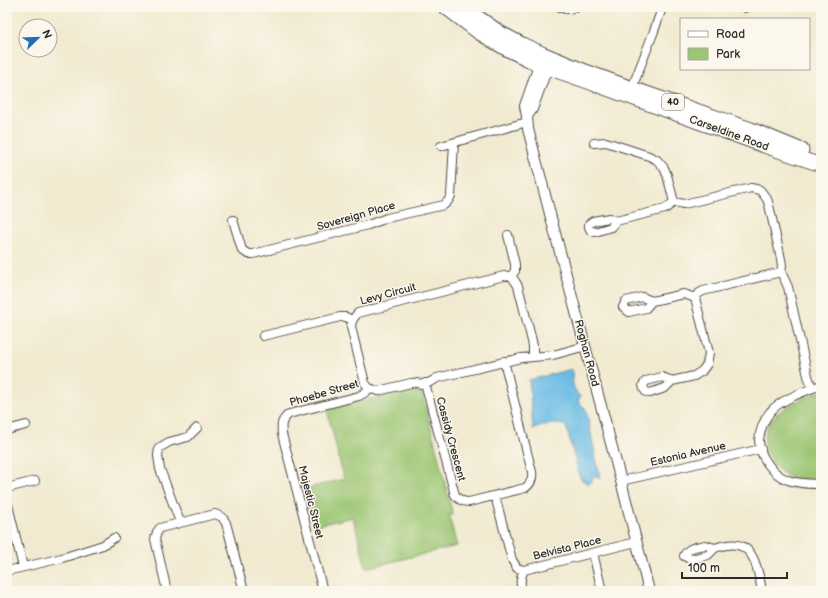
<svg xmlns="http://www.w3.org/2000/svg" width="828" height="598" font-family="'Balsamiq Sans',sans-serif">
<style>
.green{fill:#9cc673;stroke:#64784f}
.water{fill:#68bbe4;stroke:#4a7388}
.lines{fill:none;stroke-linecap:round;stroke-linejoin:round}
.minor-casing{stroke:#494844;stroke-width:10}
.tertiary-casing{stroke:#494844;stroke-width:12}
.primary-casing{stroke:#494844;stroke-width:15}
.minor{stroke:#fff;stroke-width:8}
.tertiary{stroke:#fff;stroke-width:10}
.primary{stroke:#fff;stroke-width:13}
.labels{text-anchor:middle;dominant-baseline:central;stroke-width:3;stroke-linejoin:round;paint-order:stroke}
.shield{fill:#fbf7ec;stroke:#696865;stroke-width:1}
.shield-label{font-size:10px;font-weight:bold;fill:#2b2b2b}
.street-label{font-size:11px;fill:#2b2b2b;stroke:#fbf7ec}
</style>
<rect width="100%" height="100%" fill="#fbf7ec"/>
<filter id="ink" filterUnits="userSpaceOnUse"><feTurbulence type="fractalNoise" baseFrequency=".025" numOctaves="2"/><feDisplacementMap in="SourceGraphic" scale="8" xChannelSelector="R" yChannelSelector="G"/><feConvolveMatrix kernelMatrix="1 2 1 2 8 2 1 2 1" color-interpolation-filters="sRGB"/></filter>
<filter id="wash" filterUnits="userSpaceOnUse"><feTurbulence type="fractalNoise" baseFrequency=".012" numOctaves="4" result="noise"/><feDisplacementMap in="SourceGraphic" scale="16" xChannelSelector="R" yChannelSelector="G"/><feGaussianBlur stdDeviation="0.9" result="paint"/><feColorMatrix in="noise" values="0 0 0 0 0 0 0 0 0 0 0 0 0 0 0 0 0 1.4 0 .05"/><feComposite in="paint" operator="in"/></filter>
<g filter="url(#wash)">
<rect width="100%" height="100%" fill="#f1ead0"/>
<path class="green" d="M412 389H418L422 393 453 515 449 516 457 546 366 568 353 517 314 526 304 489 344 479 327 410Z
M821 391V478C810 479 798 480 787 476 782 473 777 469 773 464 762 449 761 430 775 416 787 404 805 398 821 391Z"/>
<path class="water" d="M572 369C573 379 571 389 580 396L578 402 586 409 600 478 593 476 592 482 588 484 580 478 566 426C555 421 544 426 533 429L529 380Z"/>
</g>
<g filter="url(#ink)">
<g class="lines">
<g class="minor-casing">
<path id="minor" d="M560 7C566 10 570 10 576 7
M745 8V7
M632 88 654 31 661 11V7
M594 143 606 142 649 156 657 160 664 168 667 175 674 202
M441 146 527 122
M609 218 616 221 611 227 595 232 591 231 589 227V224L593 221Z
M233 220 242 250 248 254H253L368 225 387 218 444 205 448 201 451 196 454 143
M616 221 665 209 674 202 684 204 751 188 760 190 767 199 769 205 781 259 782 265 781 272
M508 235 515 264V271L511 276
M642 297 652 301 646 308 629 312 623 307 626 301Z
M652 301 684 294 695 298 698 294 703 291 781 272 788 287 808 376 812 388
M263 336 340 317H346L352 320
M533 357V346L532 341 518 286 515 281 511 276H504L358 313C354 317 351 321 351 327L365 383 369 388 378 391 411 383C415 382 417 383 421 384 427 384 433 381 437 378L521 358 533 357 553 355 586 346
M662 377 672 381 665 388 650 393 646 392 644 389 643 385 646 381Z
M672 381 694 376 702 371 707 364 709 353 695 298
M425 383 455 495C459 500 463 502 469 502L525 488C531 484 533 479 532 472L504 361
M821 385C806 391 781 399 770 412 764 420 760 430 759 440 759 456 773 475 788 480 799 484 810 484 821 484
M7 430 26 425
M621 481 761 449
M7 488 35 481
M495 496 512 560 517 568 524 570
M7 501 23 567
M180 522 160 469 158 456 159 448 169 442 188 437 197 428
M705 545 715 548 708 555 692 559 688 558 684 556C688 547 697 547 705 545Z
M715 548C719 547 723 545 727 545 755 540 758 571 762 591
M593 553 602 591
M7 571 62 558 103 545 114 538
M167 591 155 539 157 532 160 528 215 514 222 517 226 523 244 591
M323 591 282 434C281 424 281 421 289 414L359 396 366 392 369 388
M522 591C520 583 520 578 524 570L636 542"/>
</g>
<g class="tertiary-casing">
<path id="tertiary" d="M541 60 525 106 527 116 528 129 556 237 621 481 649 591
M527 116 532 109 549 62"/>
</g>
<g class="primary-casing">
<path id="primary" d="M445 7 479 33 506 49 539 65 585 81 764 146 821 165
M465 7 478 17 501 33 522 44 544 54 583 70 632 88 751 129 802 150"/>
</g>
<use href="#minor" class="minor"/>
<use href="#tertiary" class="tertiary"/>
<use href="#primary" class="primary"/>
</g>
</g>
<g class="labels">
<rect class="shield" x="662" y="94" width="22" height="16" rx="3"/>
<g class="shield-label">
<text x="673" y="102">40</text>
</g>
<g class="street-label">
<text transform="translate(729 133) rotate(20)">Carseldine Road</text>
<text transform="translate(356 216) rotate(-16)">Sovereign Place</text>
<text transform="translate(388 294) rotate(-15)">Levy Circuit</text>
<text transform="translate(587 353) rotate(75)">Roghan Road</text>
<text transform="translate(324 393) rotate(-16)">Phoebe Street</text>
<text transform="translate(451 439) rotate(75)">Cassidy Crescent</text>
<text transform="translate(688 454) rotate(-13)">Estonia Avenue</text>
<text transform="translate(311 502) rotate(76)">Majestic Street</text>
<text transform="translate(567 548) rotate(-14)">Belvista Place</text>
</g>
</g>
<rect width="828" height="598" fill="none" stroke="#fbf7ec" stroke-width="24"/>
<rect x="680" y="18" width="130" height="52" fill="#fbf7ec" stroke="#a8a59f"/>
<rect x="688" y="31" width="20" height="6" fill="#ffffff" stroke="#a8a59f"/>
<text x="716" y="38" font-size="12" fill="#2b2b2b">Road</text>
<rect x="688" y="48" width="20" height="12" fill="#9cc673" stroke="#a8a59f"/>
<text x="716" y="58" font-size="12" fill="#2b2b2b">Park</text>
<g transform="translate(38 38) rotate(67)"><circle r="19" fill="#fbf7ec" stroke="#a8a59f"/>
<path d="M0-3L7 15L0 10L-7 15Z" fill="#1f6fb2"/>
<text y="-6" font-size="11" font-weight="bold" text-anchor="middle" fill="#2b2b2b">N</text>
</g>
<path d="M682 572v6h105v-6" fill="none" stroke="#2b2b2b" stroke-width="2"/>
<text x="688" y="572" font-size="12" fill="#2b2b2b" stroke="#fbf7ec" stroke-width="3" paint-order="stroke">100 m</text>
</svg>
